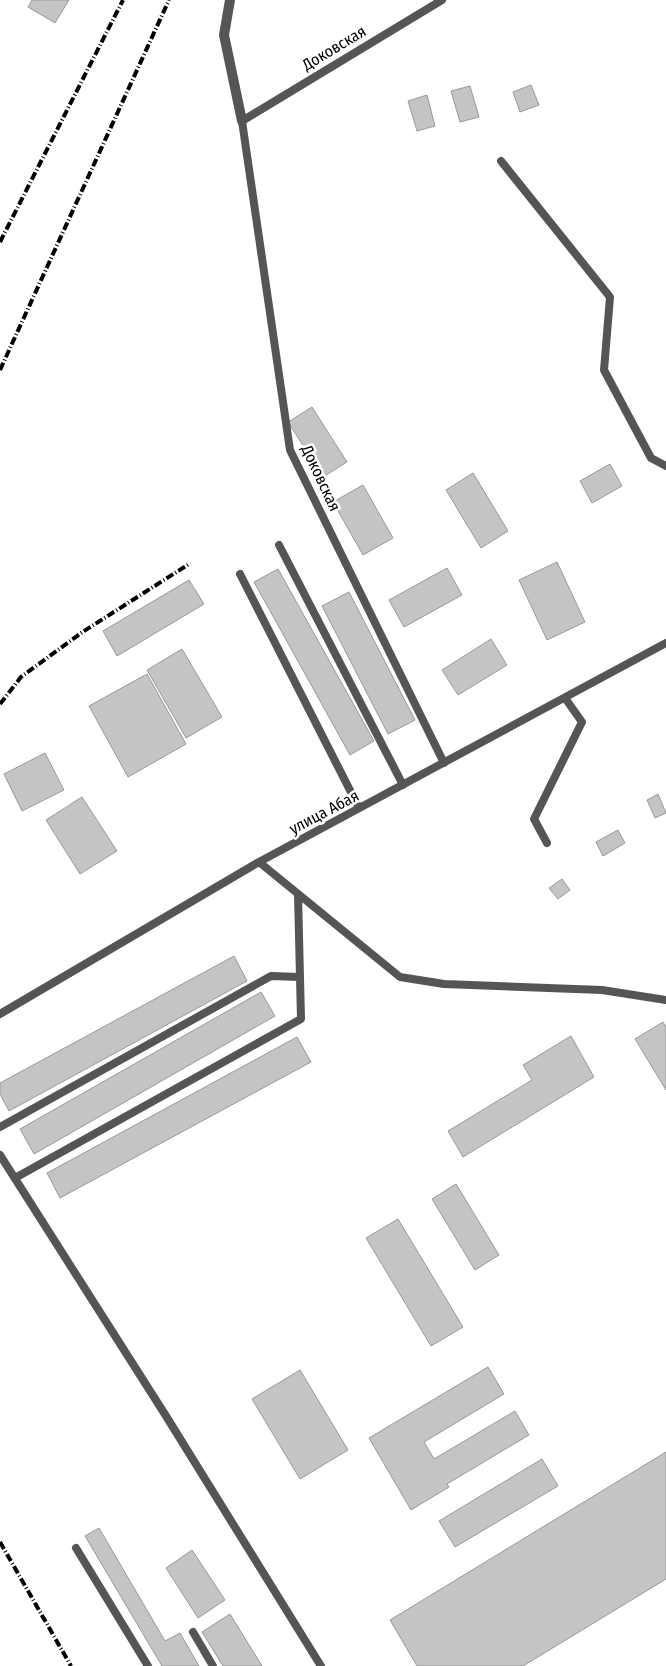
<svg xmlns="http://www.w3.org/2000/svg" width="666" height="1666" font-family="'Fira Sans Condensed',sans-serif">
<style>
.building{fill:#c4c4c4;stroke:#999}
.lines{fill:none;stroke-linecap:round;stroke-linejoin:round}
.lane{stroke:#555;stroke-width:8}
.street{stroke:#555;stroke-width:10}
.rail{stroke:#000;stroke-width:4;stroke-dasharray:8 2.5 1 2.5;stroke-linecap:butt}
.labels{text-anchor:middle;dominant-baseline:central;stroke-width:5;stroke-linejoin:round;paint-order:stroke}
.street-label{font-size:16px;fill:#000;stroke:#fff}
</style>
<rect width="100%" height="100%" fill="#fff"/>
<path class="building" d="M32 0H69L55 23 28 7Z
M531 85 539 105 520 112 513 92Z
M470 86 479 117 460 122 451 91Z
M427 95 435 126 417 131 408 101Z
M312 407 347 462 323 477 288 422Z
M610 464 622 486 592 503 580 481Z
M473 473 508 531 481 548 446 490Z
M363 485 393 538 363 555 333 502Z
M557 562 585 622 547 640 519 580Z
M447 568 462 595 404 627 389 600Z
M278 569 374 741 350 755 254 582Z
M189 580 204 604 117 656 103 631Z
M349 592 415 720 388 734 322 606Z
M491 639 507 665 458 695 442 670Z
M182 649 222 717 186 738 147 670Z
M147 674 186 744 128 777 89 706Z
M45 753 64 790 22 811 4 774Z
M658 794 666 813 655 818 647 800Z
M82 797 117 851 80 874 46 820Z
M618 830 625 843 603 856 596 842Z
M562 879 570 890 558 899 549 888Z
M234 956 247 981 9 1111 0 1094V1083Z
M261 992 275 1016 34 1154 20 1129Z
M663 1022 666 1027V1090L635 1039Z
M571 1036 594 1077 463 1157 448 1131 532 1080 523 1065Z
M297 1037 311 1062 60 1198 47 1173Z
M456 1184 499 1255 475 1270 432 1199Z
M398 1219 463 1327 431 1346 366 1238Z
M488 1367 504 1394 424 1442 434 1459 515 1411 529 1435 447 1484 449 1487 411 1510 369 1438Z
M300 1370 348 1450 300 1479 252 1399Z
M666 1452V1579L523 1666H417L390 1620Z
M542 1459 558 1486 455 1547 439 1521Z
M99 1528 165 1641 180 1633 199 1666H162L85 1536Z
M192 1550 225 1600 198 1618 166 1568Z
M230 1614 262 1666H223L202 1632Z"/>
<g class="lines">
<path class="lane" d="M442 0 242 121 290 450 444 763
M501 161 610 297 604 370 651 458 666 466
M279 545 403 785
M240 574 359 808
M547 843 534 819 582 722 565 698
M259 862 400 977 444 984 602 990 666 1000
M0 1014 259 862 666 643
M0 1127 271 976 300 977
M0 1155 166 1416 321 1666
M15 1178 301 1019 298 894
M76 1548 148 1666
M193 1632 213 1666"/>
<path class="street" d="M230 0 224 35 242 121"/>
<path class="rail" d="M0 242 123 0
M0 370 169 0
M0 704 21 677 81 633 189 564
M0 1542 71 1666"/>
</g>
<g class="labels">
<g class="street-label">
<text transform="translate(334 48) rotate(-31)">Доковская</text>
<text transform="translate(321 478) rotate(65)">Доковская</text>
<text transform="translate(324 812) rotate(-28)">улица Абая</text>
</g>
</g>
</svg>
